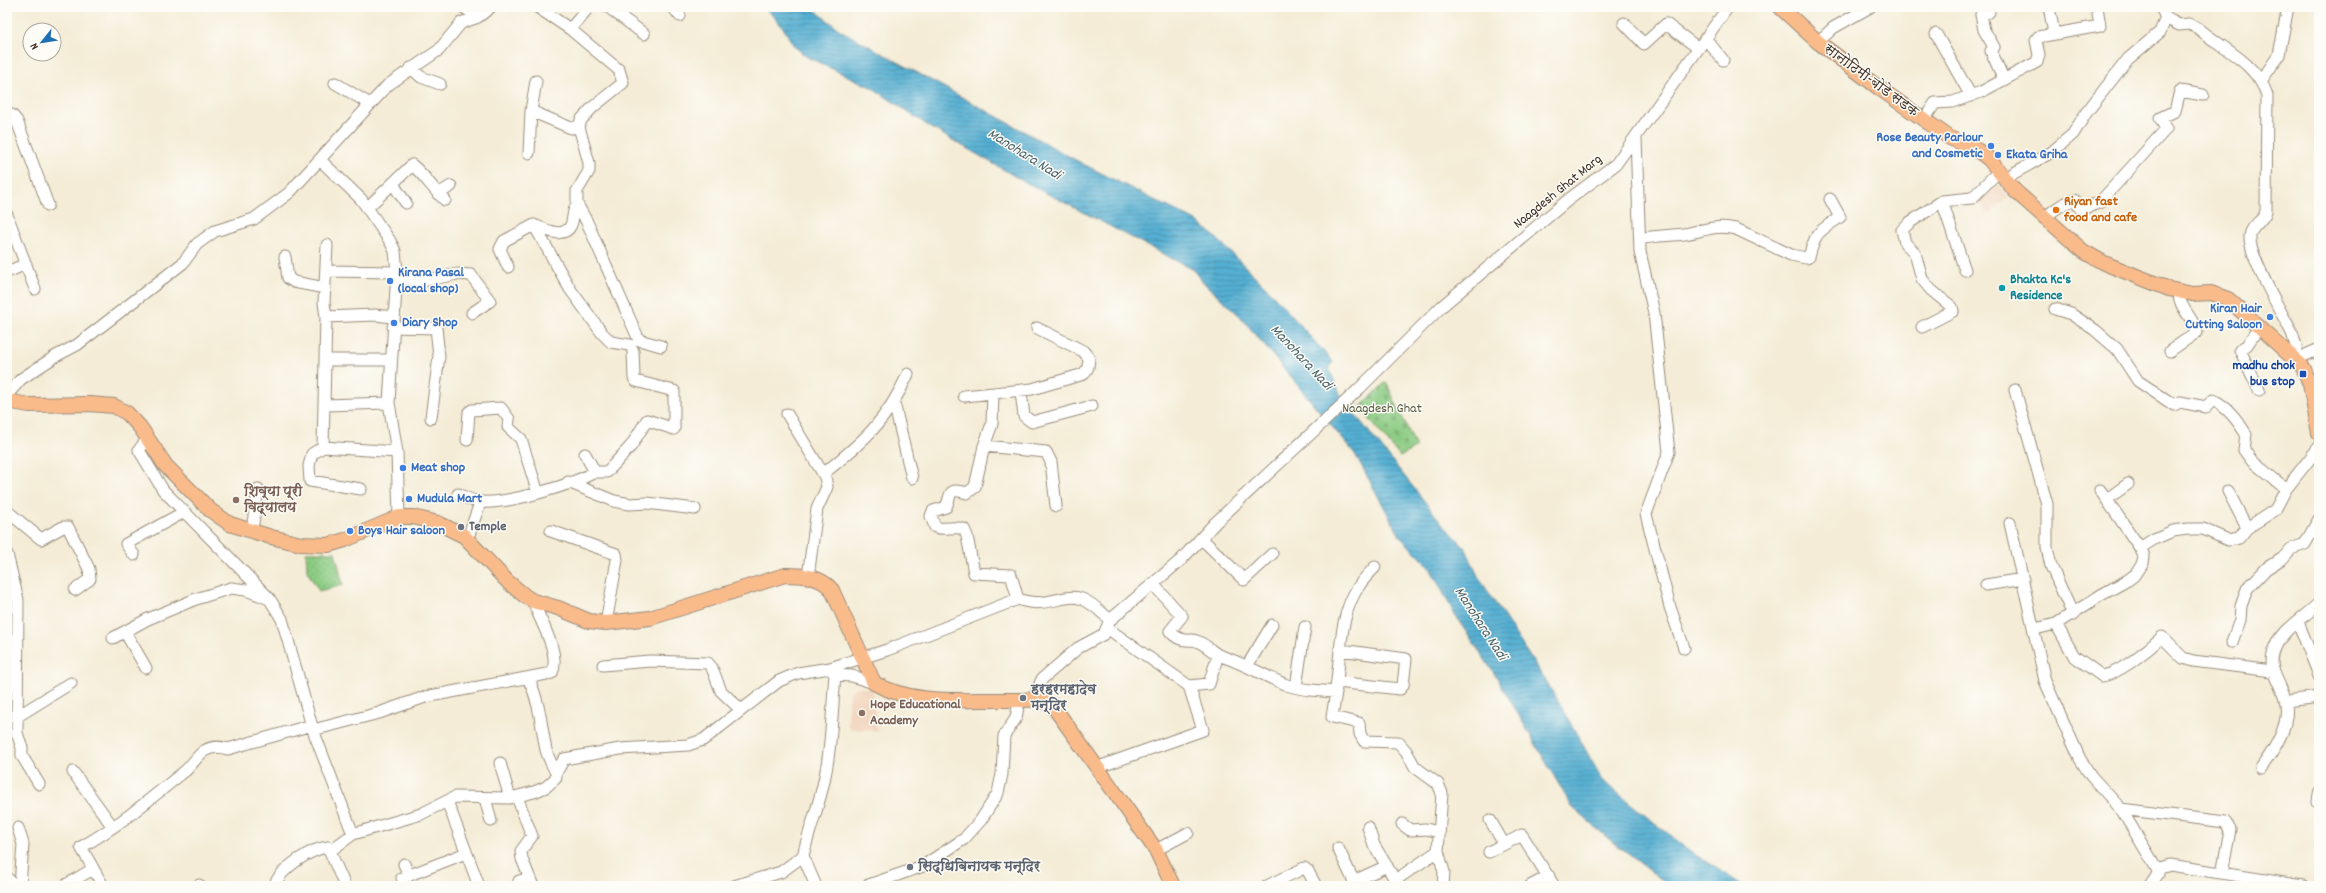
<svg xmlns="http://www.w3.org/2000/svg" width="2326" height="893" font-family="Dekko,'Playpen Sans Deva',sans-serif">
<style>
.built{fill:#f2d5be}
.green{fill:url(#green-dots);stroke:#637a50}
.cemetery{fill:url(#cemetery-stones);stroke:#637a50}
.water{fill:url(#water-rules);stroke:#486c78}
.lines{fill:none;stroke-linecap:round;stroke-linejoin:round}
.minor-casing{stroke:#988b7a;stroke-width:13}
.major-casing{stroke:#988b7a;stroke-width:16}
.minor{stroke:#fff;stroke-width:11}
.major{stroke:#fabb8b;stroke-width:14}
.shop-dot{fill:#3f7fe0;stroke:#fdfcf7;stroke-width:1.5}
.food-dot{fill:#e8710a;stroke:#fdfcf7;stroke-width:1.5}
.culture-dot{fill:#0f9aa8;stroke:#fdfcf7;stroke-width:1.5}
.transit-dot{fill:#1a4fb4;stroke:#fdfcf7;stroke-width:1.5}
.education-dot{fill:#8d6e63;stroke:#fdfcf7;stroke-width:1.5}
.worship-dot{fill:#6b7280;stroke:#fdfcf7;stroke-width:1.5}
.labels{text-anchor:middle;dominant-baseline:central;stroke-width:3;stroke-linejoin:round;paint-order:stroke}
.street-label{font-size:14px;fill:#3b2a1e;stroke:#fdfcf7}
.shop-label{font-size:14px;font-weight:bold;fill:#366cbe;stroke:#fdfcf7;text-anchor:start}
.food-label{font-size:14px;font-weight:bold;fill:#c56008;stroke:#fdfcf7;text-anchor:start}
.culture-label{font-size:14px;font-weight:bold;fill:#0d838f;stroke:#fdfcf7;text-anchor:start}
.transit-label{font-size:14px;font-weight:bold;fill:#164399;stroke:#fdfcf7;text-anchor:end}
.park-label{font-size:14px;fill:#535a3c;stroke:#fdfcf7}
.education-label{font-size:14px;font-weight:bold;fill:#785e54;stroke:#fdfcf7;text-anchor:start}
.worship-label{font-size:14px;font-weight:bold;fill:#5b616d;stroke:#fdfcf7;text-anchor:start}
.water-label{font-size:15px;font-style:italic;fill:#455f66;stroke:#fdfcf7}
</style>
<defs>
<pattern id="green-dots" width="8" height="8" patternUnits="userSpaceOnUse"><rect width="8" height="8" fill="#8bcb82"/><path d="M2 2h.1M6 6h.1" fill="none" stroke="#79ae70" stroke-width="1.8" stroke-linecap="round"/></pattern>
<pattern id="cemetery-stones" width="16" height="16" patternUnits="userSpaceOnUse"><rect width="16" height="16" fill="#8bcb82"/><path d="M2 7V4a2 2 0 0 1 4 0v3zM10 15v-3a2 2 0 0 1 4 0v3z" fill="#79ae70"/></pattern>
<pattern id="water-rules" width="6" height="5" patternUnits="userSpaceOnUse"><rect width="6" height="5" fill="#54afd2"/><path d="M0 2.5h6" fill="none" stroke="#478faa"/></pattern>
</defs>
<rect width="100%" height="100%" fill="#fdfcf7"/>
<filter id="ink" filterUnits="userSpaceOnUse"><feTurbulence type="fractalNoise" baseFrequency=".025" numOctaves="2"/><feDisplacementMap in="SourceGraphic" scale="8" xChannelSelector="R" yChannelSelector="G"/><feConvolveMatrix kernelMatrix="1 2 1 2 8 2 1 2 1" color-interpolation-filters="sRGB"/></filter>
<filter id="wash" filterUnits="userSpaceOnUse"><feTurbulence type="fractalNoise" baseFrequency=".012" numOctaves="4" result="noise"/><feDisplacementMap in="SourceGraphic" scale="16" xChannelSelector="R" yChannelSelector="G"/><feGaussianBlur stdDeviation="0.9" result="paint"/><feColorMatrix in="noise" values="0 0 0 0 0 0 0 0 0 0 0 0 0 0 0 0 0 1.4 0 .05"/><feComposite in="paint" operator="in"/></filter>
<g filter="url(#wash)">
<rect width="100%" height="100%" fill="#f4ecd6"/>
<path class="built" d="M1999 185 2009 197 1988 214 1978 201Z
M856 687 872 689 877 731 848 728 849 693Z"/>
<path class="green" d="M306 552H335L343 585 319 591 307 571Z"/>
<path class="cemetery" d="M1386 382 1416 447 1400 457 1360 407Z"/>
<path class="water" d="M765 7H811L840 30 1083 164 1196 221 1210 232 1266 287 1333 362 1329 369 1342 398 1441 522 1465 547 1478 576 1557 699 1602 779 1610 787 1694 854 1744 886H1670L1611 841 1572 807 1496 676 1456 617 1429 566 1401 538 1355 454 1239 315 1205 284 1194 270 1023 181 930 127 873 88 807 57 794 46 782 26Z"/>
</g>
<g filter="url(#ink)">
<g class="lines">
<g class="minor-casing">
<path id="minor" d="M463 7 478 17
M537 7 570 29 619 70 623 83 593 107 581 120 579 127 589 163V171L577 191V204
M608 7 644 34
M673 7 680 16
M2049 7 2054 33
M2161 7 2166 18
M1989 12 1981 15 1984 30 1994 47 1991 51 2004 80
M1624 23 1644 44 1666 24 1698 48
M570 29 589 7
M1936 34 1971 96
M1705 38 1723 60
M1818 42 1833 28 1870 7
M411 68 421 77 440 84
M2261 81 2279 55 2288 7
M335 83 370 104
M531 111 571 128 579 127
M7 116 12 115 17 121 48 205
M1924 120 1935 103 1953 102 1981 92 2037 62 2039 55 2036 40 2038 37 2100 26 2097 7
M1636 138 1640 252 1654 313 1669 452 1646 514 1670 607 1684 648
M529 153 531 111 536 81
M320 160 361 199 390 241 395 251 397 272 389 403 397 452 399 517
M2005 178 2052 152 2073 134 2086 113 2128 59 2160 32 2166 18 2179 25 2189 24 2198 28C2222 49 2256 62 2267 95L2266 211C2264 221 2251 225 2250 236 2248 255 2282 313 2292 333L2296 346 2297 359 2319 349
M393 184 406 203
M438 194 451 186
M367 208 412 165C425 175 432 189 445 200
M7 215 35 289
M2045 218C2053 210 2063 203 2074 200L2081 209 2099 203 2166 129 2160 118 2175 111 2180 91 2203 95
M1640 239C1655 235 1669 236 1684 234 1704 231 1715 224 1736 229L1791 255 1806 258 1809 257C1817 229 1818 233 1840 217L1830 199
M285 257 288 278 294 282 325 288
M508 267 500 249 504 241 534 225
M1965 270 1942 201 1972 198 1999 171
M326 271 397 272
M7 272 26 264
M395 278 422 281 457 274 471 275 490 301 472 313
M2055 309 2071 314 2095 330 2117 349 2138 381 2174 405 2180 402 2206 407 2213 400C2228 407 2237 420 2246 434L2244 450 2252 461 2286 489
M326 317 375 315 393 317
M393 327 436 328 439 356 431 418
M1922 327 1953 311 1952 307 1931 290 1922 279 1915 253 1905 243 1902 230 1909 223 1942 201
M2170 351 2197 332C2193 317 2178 307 2179 292
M325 360H391
M2015 390 2047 504V548L2051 566 2073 615
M2259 390 2240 350 2247 345 2259 327
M1021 392 1024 416 1032 422 1092 406
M7 395 21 379 56 356 77 345 183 263 197 244 215 231 254 219 289 193 388 85 439 50 461 23 478 17 491 7
M993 395 992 424 984 446 975 487 967 493C947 487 952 494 946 507L933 511 931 516 935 527C944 531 954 525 964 529L967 536 974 573 1011 575 1018 599
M964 396 1032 389 1084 374 1088 367 1089 358 1083 351 1037 328
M894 403 912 478
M325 405 389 403
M787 414 825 477 827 487 817 509 808 577
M147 439 139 450 163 490 269 598 282 619 313 730 353 834
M467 440 469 412 472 410 501 408 509 419 508 427 521 439 538 493
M984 446 1046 452 1051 462 1056 506
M323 447 326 317 324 303 327 245
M595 472H607L631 446 647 420 674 429V391L636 381 634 378 633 351 630 345 611 342 602 333 570 289 534 225C544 229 564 240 571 225 574 218 572 211 577 204L587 222 639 340 661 346
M823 474C863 442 887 421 908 374
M568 482 614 501 630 504 647 503 695 509
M361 489 310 481 309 466 312 454 323 447 397 452
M2100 490 2140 548
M2228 491 2247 528
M458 494C465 497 474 502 481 502 509 504 571 485 595 472L585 454
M2107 499 2128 484
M7 511 41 539 63 527H68L89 569 90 579 75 590
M2010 523 2045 681 2080 759 2091 776 2121 809 2157 869 2158 874 2150 886
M252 530 258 489
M551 531 616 554 617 560 606 623
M1201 538 1244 580 1272 554
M467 540 480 503
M7 554 18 600 17 733 22 748V756L39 784
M134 555 126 544 184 512
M1153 584 1182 616 1170 631C1176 639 1183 641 1192 640 1200 640 1212 651 1218 655
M1986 585 2023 579
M2298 622 2319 675
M2056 624 2074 656 2102 676C2119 674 2149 649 2162 637L2183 658 2193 661 2272 671
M2035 629 2056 624 2101 595 2128 580 2136 574 2143 563 2144 556 2140 548 2154 539 2173 531 2188 529H2203L2228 540 2239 538 2247 528 2275 510 2286 489 2319 447
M125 632 146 668
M113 638 148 619 196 599 231 588 246 590 267 598
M2232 642 2240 620 2241 606 2247 589 2266 569 2283 558 2291 549 2305 544 2319 519
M603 665 650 661 708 663 712 668 721 691 741 710
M1247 666 1272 625
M830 668 887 650 1018 599C1045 610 1064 592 1082 599 1093 603 1102 613 1110 620
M528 678C540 702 541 725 546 750 548 758 553 766 556 773
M1337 682 1400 689 1403 685 1406 659 1341 650
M1189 686 1209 684 1218 655C1241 662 1261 674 1284 684 1300 690 1319 691 1336 692L1332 717 1359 723 1360 734 1364 741 1398 742 1406 751 1415 767 1438 784 1442 793 1438 851 1444 872 1443 886
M1296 687 1305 627
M1336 688C1341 655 1339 614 1359 586 1363 579 1370 573 1375 567
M1038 698 1037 691 1042 679 1078 648 1104 634 1110 620 1181 560 1215 523 1360 388 1441 307 1568 200 1616 164 1728 7
M2286 701 2319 697
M18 716 71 683
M313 730 379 713 425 697 552 673C561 653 540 621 533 601
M500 763 510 798
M1096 768 1203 730 1189 686 1107 628
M2261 768C2274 750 2292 723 2285 700 2280 679 2265 669 2276 646 2284 628 2305 617 2319 603
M73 772 113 827
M517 797 532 836 521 851 522 859 533 886
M485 798 491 821
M447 801 479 886
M2318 802 2319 794
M2121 809 2225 822 2230 830 2222 873
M1490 820 1504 844
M1402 824 1410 830 1426 829 1439 832
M1368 827 1374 845 1394 878 1397 879 1438 851
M18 828 23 844 20 886
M1338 848 1356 886
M1156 850 1188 833
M330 851 353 834 421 814 455 797 510 798 534 792 546 787 556 778V773L564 759 620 749 688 745 703 740 779 681 798 673 830 668 835 675 852 676 874 683
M1489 852 1522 835 1554 886
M803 856 816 886
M404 864 409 876
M2157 869 2170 865 2303 886
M7 878 16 886
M402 878 466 853
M519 881 530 878
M1354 881 1387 866
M199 885 200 886
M64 886 93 869
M103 886 81 847C119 826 151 798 185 771 192 765 197 756 204 751 212 746 219 746 228 749L312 725
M274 886C281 868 310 849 328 847L345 886
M734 886 781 872 803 856C809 829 820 804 825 776 832 744 832 708 835 675
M866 886 923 866 964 839 981 820 998 793 1002 774 1004 736 1016 718 1019 701
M1267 886 1304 868 1308 871 1316 886
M1530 886 1549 876"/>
</g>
<g class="major-casing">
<path id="major" d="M1780 7 1818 42 1879 88 1950 138 1977 150 1989 159 2015 191 2083 251 2104 263 2169 289 2192 294 2211 293 2228 299 2303 367 2310 384 2319 433
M7 401 29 405 89 404 114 406 127 413 140 427 166 466 210 510 230 524 271 537 301 544 328 545 345 540 399 517H413L438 523 464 536 508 582 525 596 533 601 558 608 589 621 606 623 650 618 785 575C802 575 821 576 832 590L874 683C914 706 966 699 1012 700 1030 701 1036 696 1053 706L1156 850 1173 886"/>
</g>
<use href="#minor" class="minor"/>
<use href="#major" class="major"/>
</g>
</g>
<g class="shop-dot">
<circle cx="1991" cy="146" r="4"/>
<circle cx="1998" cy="155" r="4"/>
<circle cx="390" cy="281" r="4"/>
<circle cx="2270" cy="317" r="4"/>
<circle cx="394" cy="323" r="4"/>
<circle cx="403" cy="468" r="4"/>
<circle cx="409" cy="499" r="4"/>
<circle cx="350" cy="531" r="4"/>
</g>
<circle class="food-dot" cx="2056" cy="210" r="4"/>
<circle class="culture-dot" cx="2002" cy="288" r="4"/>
<rect class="transit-dot" x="2299" y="370" width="8" height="8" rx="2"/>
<g class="education-dot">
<circle cx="236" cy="500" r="4"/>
<circle cx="862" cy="713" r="4"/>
</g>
<g class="worship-dot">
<circle cx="461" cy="527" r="4"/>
<circle cx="1023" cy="698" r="4"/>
<circle cx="910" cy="867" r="4"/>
</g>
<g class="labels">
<g class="street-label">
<text transform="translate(1871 81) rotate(36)">सानोठिमी-बोडे सडक</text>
<text transform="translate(1558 192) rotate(-39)">Naagdesh Ghat Marg</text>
</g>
<g class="shop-label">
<text x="1983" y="138" text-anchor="end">Rose Beauty Parlour<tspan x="1983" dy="16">and Cosmetic</tspan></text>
<text x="2006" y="155">Ekata Griha</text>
<text x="398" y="273">Kirana Pasal<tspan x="398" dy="16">(local shop)</tspan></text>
<text x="2262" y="309" text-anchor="end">Kiran Hair<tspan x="2262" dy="16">Cutting Saloon</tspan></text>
<text x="402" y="323">Diary Shop</text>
<text x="411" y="468">Meat shop</text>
<text x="417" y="499">Mudula Mart</text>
<text x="358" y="531">Boys Hair saloon</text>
</g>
<g class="food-label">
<text x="2064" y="202">Riyan fast<tspan x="2064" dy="16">food and cafe</tspan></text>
</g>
<g class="culture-label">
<text x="2010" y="280">Bhakta Kc's<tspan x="2010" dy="16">Residence</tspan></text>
</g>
<g class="transit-label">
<text x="2295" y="366">madhu chok<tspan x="2295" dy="16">bus stop</tspan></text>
</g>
<g class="park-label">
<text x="1382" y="409">Naagdesh Ghat</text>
</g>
<g class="education-label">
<text x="244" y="492">शिव्या प्री<tspan x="244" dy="16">विद्यालय</tspan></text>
<text x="870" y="705">Hope Educational<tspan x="870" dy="16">Academy</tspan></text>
</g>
<g class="worship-label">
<text x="469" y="527">Temple</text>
<text x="1031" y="690">हरहरमहादेव<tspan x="1031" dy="16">मन्दिर</tspan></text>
<text x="918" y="867">सिद्धिबिनायक मन्दिर</text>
</g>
<g class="water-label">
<text transform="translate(1024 155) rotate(32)">Manohara Nadi</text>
<text transform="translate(1301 358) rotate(47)">Manohara Nadi</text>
<text transform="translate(1480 624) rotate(57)">Manohara Nadi</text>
</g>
</g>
<rect width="2326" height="893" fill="none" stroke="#fdfcf7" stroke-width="24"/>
<g transform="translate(42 42) rotate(240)"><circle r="19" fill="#fdfcf7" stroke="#afa8a0"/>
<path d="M0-3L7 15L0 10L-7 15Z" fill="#1f6fb2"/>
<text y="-6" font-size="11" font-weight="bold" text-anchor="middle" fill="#3b2a1e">N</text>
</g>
</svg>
